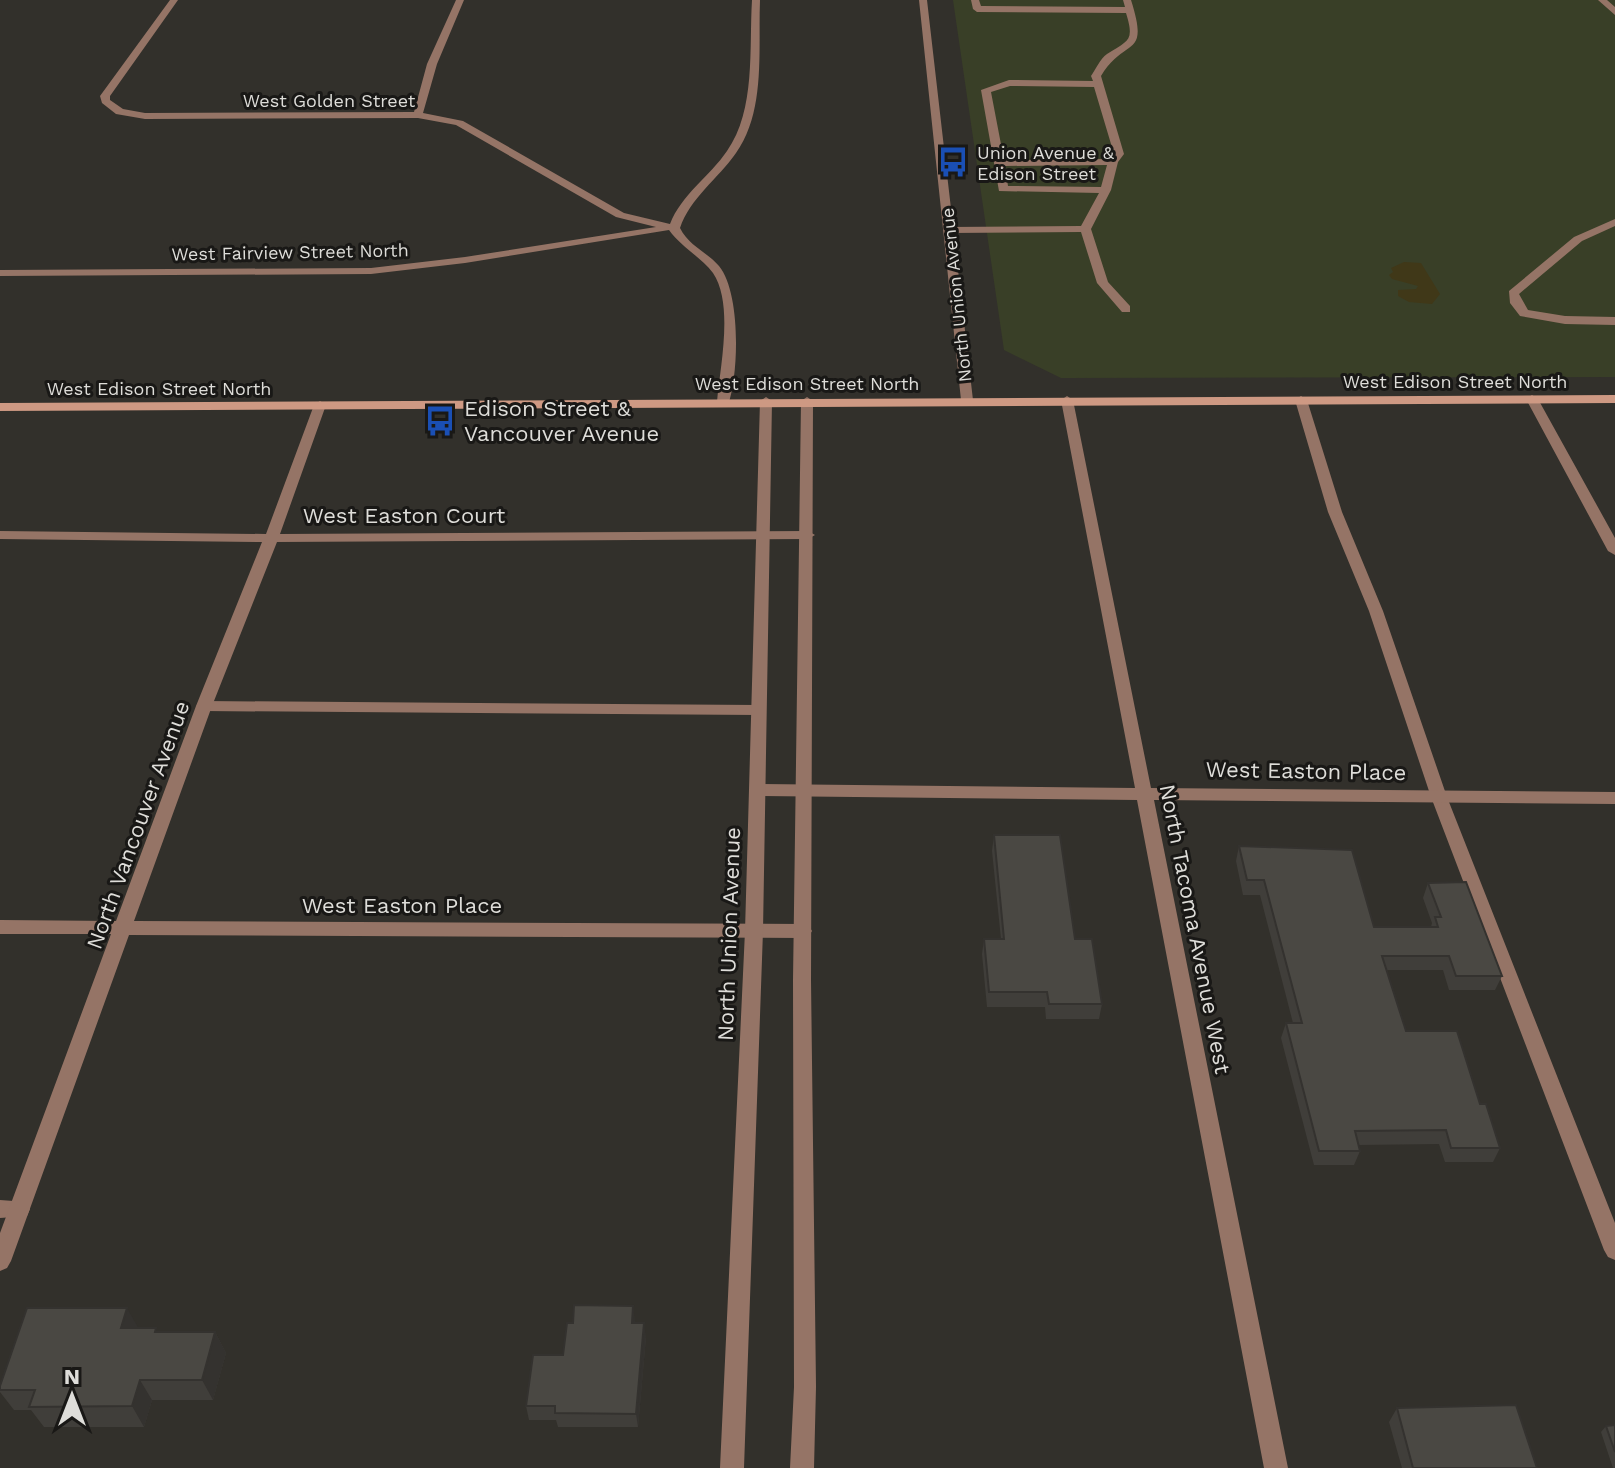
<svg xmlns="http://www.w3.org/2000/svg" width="1615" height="1468" font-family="'Work Sans',sans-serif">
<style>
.green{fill:#393f27}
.sand{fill:#403818}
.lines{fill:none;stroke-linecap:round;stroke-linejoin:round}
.service{fill:#957466;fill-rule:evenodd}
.minor{fill:#957466;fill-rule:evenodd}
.tertiary{fill:#957466;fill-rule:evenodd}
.secondary{fill:#ce9983;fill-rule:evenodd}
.wall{fill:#403e3a}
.shaded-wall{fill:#34322f}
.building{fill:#4a4843;stroke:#34322f;stroke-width:2}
.labels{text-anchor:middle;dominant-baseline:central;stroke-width:6;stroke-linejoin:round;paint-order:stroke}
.far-street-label{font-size:18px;fill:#deddd9;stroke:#191816}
.far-poi-label{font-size:18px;fill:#deddd9;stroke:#191816;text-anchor:start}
.poi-label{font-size:22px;fill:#deddd9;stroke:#191816;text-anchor:start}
.street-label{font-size:22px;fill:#deddd9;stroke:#191816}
</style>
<rect width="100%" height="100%" fill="#32302b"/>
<path class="green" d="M953 0H1615V377L1061 378 1004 350Z"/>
<path class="sand" d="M1404 262 1421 263 1440 294 1432 304 1409 302 1398 296V290L1416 289 1418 286 1392 279 1389 275 1393 272 1391 268Z"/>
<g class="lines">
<path class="service" d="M971 0H979L981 6 1125 7 1123 0H1131C1150 60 1125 36 1101 76L1124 154 1118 162 1111 190 1091 229 1108 282 1130 306V312H1122L1097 283 1081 232 949 233 943 230 949 227 1081 226 1099 193 999 191 981 90 1009 80 1093 81 1091 76C1096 69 1100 59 1107 54 1128 40 1135 42 1126 13L977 12 973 9ZM1010 86 1094 87 1114 154 1110 159 1004 160 991 92ZM1107 165 1101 187 1008 186 1005 166Z
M1598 0H1607L1615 7V15Z
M1615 219V226L1582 241 1519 294 1528 310 1565 316 1615 317V325L1565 324 1520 316 1510 303 1509 291 1574 237Z
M1301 396 1307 400 1342 512 1383 611 1447 797 1615 1223V1260L1608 1257 1604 1250 1431 797 1369 611 1328 512 1295 400Z
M204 701 758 705 766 710 758 715 204 711 196 706Z
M0 1200 27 1202 30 1209 27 1216 0 1218Z"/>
<path class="minor" d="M170 0H178L110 96V100L123 109 145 113 414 112 427 64 456 0H464L437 64 423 113 463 121 624 213 670 224C681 195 710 176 727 151 756 110 749 48 752 0H760C758 49 766 111 736 153 718 179 690 198 680 228 689 246 707 252 719 266 741 293 739 374 728 405H718L717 402C720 367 734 304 713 273 701 257 681 247 669 230L465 263 371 274 0 276V270L371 268 465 257 656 227 616 217 456 125 418 118 145 119 116 114 102 103 100 96Z
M1532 395 1538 399 1615 538V555L1608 551 1526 399Z
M1067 396 1073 400 1151 788 1615 792V804L1154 800 1288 1468H1264L1137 800 758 796 750 790 758 784 1135 788 1061 400Z
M320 401 326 405 280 534 808 531 815 535 808 539 277 542 212 706 134 921 803 924 809 926 812 931 809 936 803 938 129 935 11 1261 7 1268 0 1271V1233L111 934H0V920L116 921 196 706 262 542 0 539V531L266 534 314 405Z"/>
<path class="tertiary" d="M919 0H927L973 400 967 404 961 400Z
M766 397 772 401 763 931 744 1468H720L745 931 760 401Z
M807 397 813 401 811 980 816 1387 814 1468H790L794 1387 793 980 801 401Z"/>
<path class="secondary" d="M1615 395V403L0 411V403Z"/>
</g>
<path class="wall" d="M994 835 1075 939 1102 1004 1099 1019H1046L1045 1007H987L982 954 984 939H1001L992 851Z
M1239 846 1374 927H1431L1432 923 1423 898 1428 883 1502 976 1495 990H1449L1443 970H1387L1406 1031 1480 1104 1500 1148 1493 1162H1445L1439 1144 1358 1145 1360 1151 1354 1165H1314L1281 1038 1286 1023H1293L1260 895H1243L1236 861Z
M635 1320V1323L646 1337 638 1427H558L556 1420H529L526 1406 563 1355 573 1323Z
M138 1328 158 1332H215L226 1353 213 1400H152L144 1427H44L31 1410H14L0 1392V1386Z
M1397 1408 1537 1468H1402L1389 1422Z
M1615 1425V1468H1613L1601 1432 1606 1426Z"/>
<path class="shaded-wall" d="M633 1306 635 1320 634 1337 632 1323Z
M127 1308 139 1329 121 1328Z
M644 1323 646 1337 638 1427 636 1414Z
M215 1332 226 1353 213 1400 202 1380Z
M140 1380 152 1400 144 1427 132 1406Z"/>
<path class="building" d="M994 835H1060L1075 939H1092L1102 1004H1049L1047 992H989L984 939H1004Z
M1239 846 1352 850 1374 927H1438L1435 917H1441L1428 883 1466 882 1502 976H1456L1449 956H1382L1406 1031H1457L1480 1104H1486L1500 1148H1451L1446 1130 1355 1131 1360 1151H1319L1286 1023H1302L1264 880H1247Z
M574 1305 633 1306 632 1323H644L636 1414 555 1413V1406H526L533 1355H563L567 1323H573Z
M27 1308H127L121 1328H156L155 1332H215L202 1380H140L132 1406 29 1407 35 1390H0V1386Z
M1516 1405 1537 1468H1413L1397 1408Z
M1615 1425V1452L1606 1426Z"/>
<defs>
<g id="bus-bare" transform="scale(2.4)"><path d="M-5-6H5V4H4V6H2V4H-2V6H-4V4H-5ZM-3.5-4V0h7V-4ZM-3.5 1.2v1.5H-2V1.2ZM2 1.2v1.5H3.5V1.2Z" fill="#1a4fb4" stroke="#191816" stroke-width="2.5" paint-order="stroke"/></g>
</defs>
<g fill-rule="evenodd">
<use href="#bus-bare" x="953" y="162"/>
<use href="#bus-bare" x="440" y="421"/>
</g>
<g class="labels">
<g class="far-street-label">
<text x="329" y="100">West Golden Street</text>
<text transform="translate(290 252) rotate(-1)">West Fairview Street North</text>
<text transform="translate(956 295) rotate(-96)">North Union Avenue</text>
<text x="1455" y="381">West Edison Street North</text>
<text x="807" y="383">West Edison Street North</text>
<text x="159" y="388">West Edison Street North</text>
</g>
<g class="far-poi-label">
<text x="977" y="152">Union Avenue &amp;<tspan x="977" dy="21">Edison Street</tspan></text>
</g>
<g class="poi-label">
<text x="464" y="408">Edison Street &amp;<tspan x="464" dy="25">Vancouver Avenue</tspan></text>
</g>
<g class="street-label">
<text x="404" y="515">West Easton Court</text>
<text transform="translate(1306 771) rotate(1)">West Easton Place</text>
<text transform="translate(138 825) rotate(-70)">North Vancouver Avenue</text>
<text x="402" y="905">West Easton Place</text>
<text transform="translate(1195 929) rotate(79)">North Tacoma Avenue West</text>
<text transform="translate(729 934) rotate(-88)">North Union Avenue</text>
</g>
</g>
<g transform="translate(72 1396)" stroke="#191816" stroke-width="6" paint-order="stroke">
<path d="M0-6L14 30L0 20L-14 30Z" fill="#deddd9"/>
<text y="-12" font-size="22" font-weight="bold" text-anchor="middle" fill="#deddd9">N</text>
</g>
</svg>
